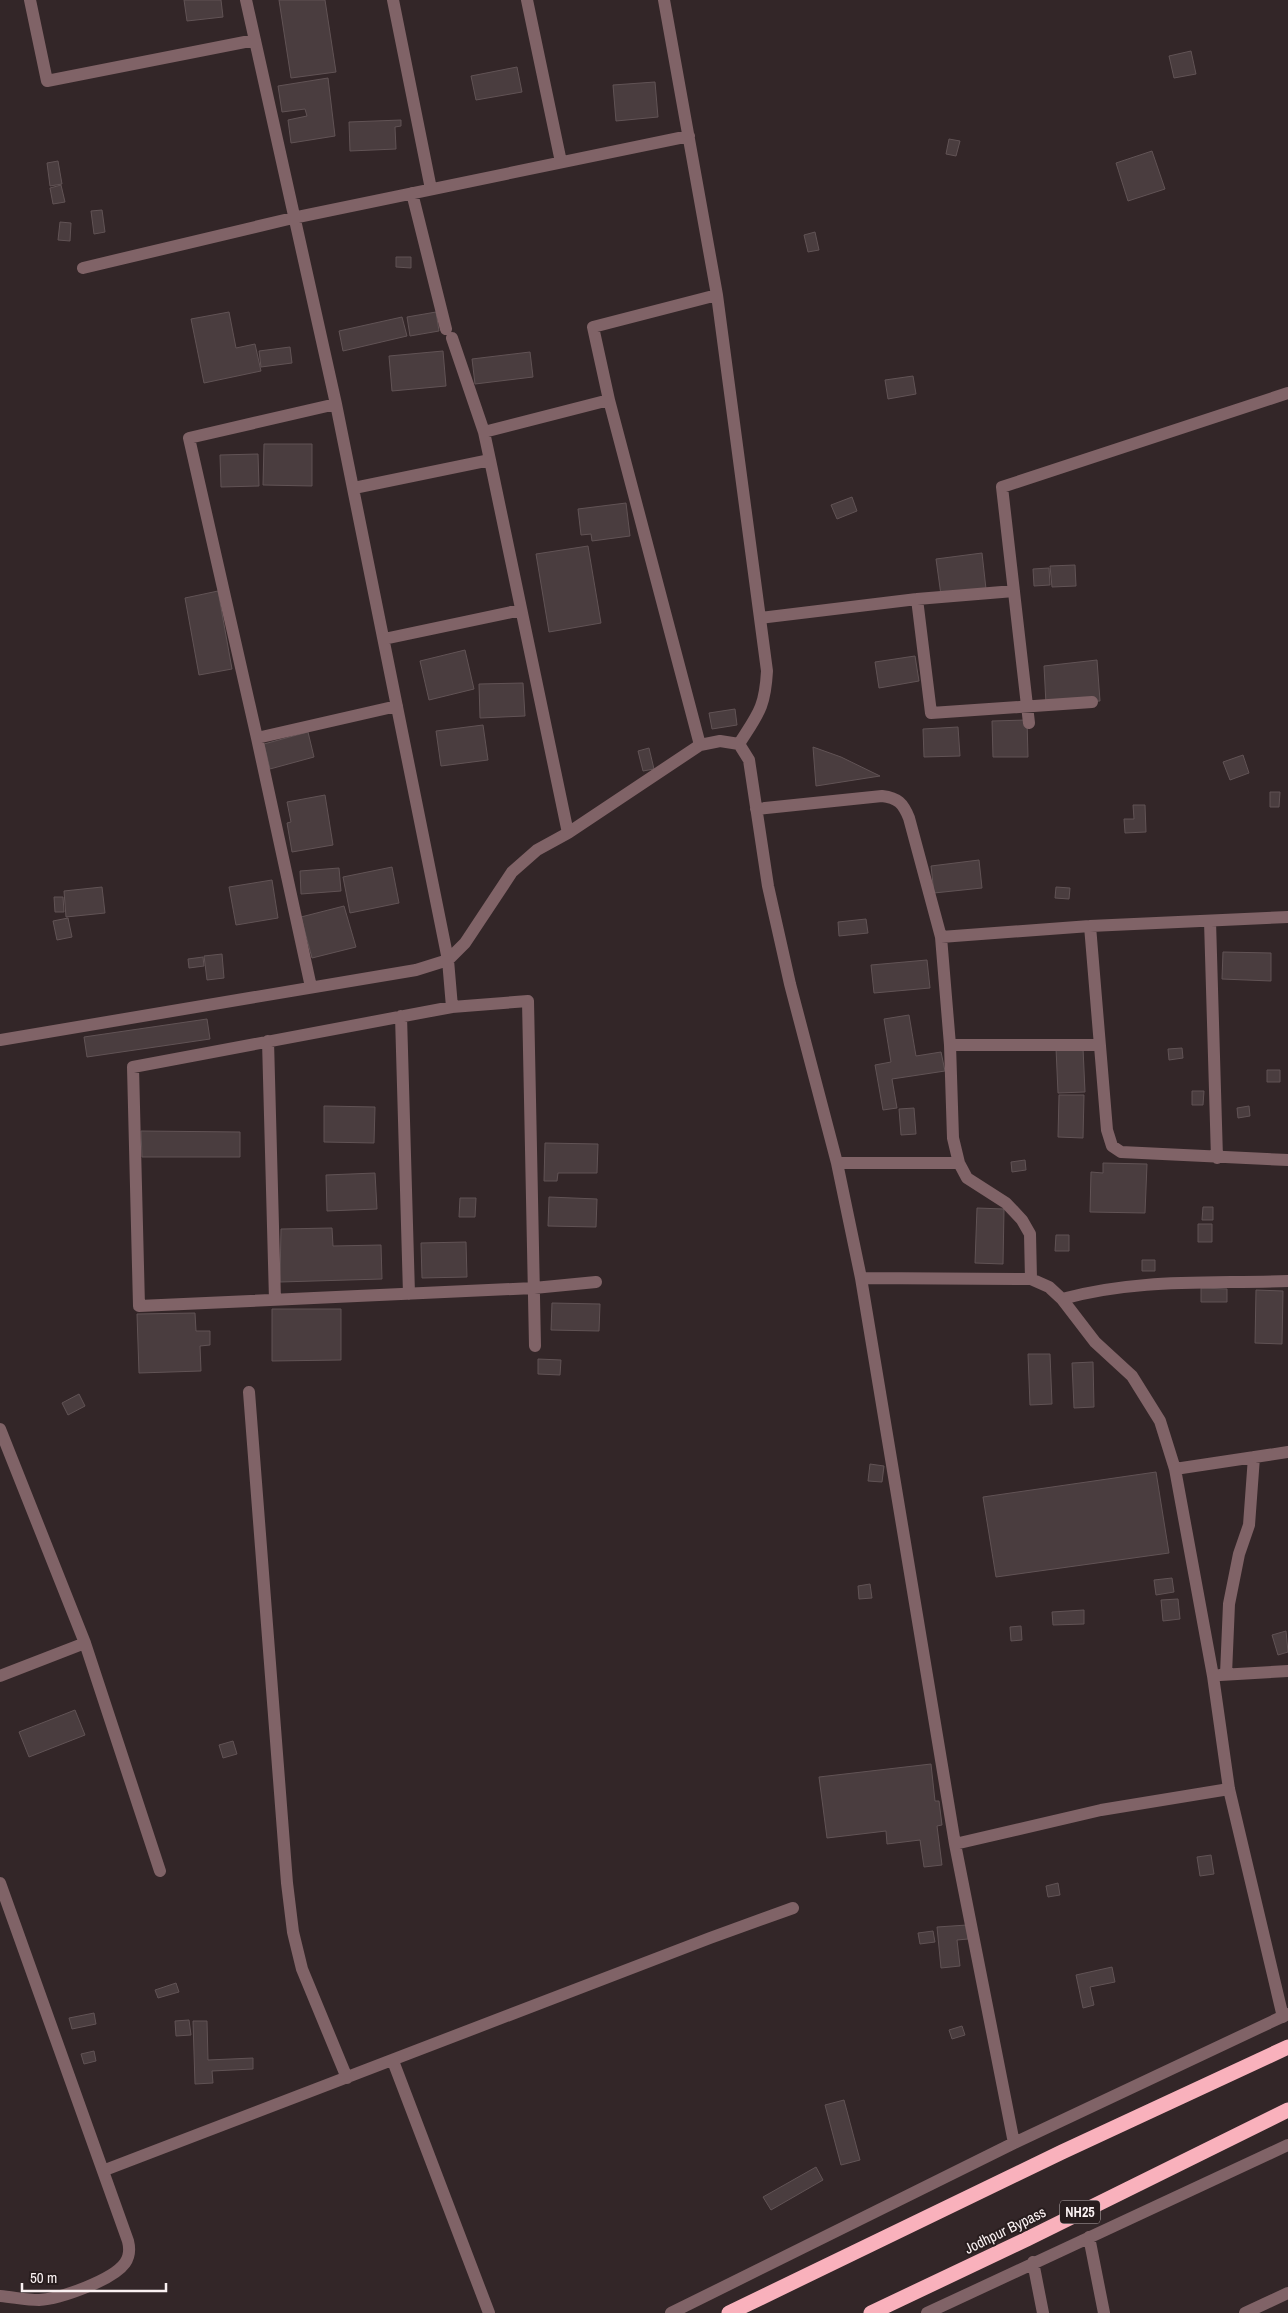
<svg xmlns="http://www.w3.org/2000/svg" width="1288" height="2313" font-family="'Archivo Narrow',sans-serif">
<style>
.building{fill:#4a3d3f;stroke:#615355}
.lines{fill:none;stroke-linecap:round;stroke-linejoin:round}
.minor{stroke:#806367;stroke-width:12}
.highway{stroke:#f9b1bc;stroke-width:15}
.labels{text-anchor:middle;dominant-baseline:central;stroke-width:4;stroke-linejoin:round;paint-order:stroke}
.shield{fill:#281d1e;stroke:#bbb1b2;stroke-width:1}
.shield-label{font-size:14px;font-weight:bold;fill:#faf1f2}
.street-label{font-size:15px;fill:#faf1f2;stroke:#281d1e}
</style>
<rect width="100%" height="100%" fill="#332628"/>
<path class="building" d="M184 0H221L223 17 187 21Z
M279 0H325L336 72 291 78Z
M1191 51 1196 74 1174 78 1169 56Z
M517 67 522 92 476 100 471 76Z
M328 78 335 136 291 143 288 120 307 116 305 109 282 112 278 86Z
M655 82 658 117 616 121 613 85Z
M401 120V126L395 127 396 149 350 151 349 122Z
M949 139 960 141 956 156 946 154Z
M1152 151 1165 189 1128 201 1116 163Z
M58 161 62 184 50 186 47 163Z
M61 185 65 202 53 204 50 188Z
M102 210 105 232 94 234 91 211Z
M60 222 71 223 70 241 58 240Z
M815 232 819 250 808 252 804 235Z
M396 257H411V268L396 267Z
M229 312 236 348 255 344 261 371 204 383 191 319Z
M436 312 439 331 410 336 407 317Z
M402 317 407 336 343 351 339 331Z
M290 347 292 363 261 367 259 351Z
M443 351 446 386 392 391 389 356Z
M530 352 533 377 475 384 472 359Z
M913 376 916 394 888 399 885 380Z
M264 444H312V486L263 485Z
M258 454 259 486 221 487 220 455Z
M852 497 857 511 837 519 831 505Z
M626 503 630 536 592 541 591 534 581 535 578 509Z
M588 546 601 623 549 632 536 554Z
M982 553 986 589 941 595 936 559Z
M1075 565 1076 586 1052 587 1050 566Z
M1049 568 1050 585 1034 586 1033 569Z
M218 591 232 669 199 675 185 598Z
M465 650 474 689 429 700 420 661Z
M915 656 919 681 879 688 875 662Z
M1097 660 1100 701 1046 704 1044 666Z
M523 683 525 716 480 718 479 684Z
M735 709 737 725 712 729 709 713Z
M1027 720 1028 757H993L992 721Z
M483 725 488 760 441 766 436 731Z
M958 727 960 756 924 757 923 729Z
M308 732 314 757 270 769 264 744Z
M813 747 841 757 880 776 816 786Z
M649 748 654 769 643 771 638 751Z
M1243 755 1249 773 1230 780 1223 762Z
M1270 792H1280L1279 807H1270Z
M325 795 333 845 292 852 287 823 291 822 287 802Z
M1133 805H1145L1146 832 1125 833 1124 819H1134Z
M979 860 982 888 934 893 931 866Z
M392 867 399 903 350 913 343 877Z
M339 868 341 891 301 894 300 871Z
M272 880 278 918 236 925 229 887Z
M102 887 105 913 66 917 64 891Z
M1056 887 1070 888 1069 899 1055 898Z
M54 897H63L64 912H55Z
M344 906 356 947 312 958 301 917Z
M68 918 72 937 57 940 53 921Z
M866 919 868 933 839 936 838 922Z
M1223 952 1271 953V981L1222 979Z
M222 954 224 978 207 980 204 956Z
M203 957 204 966 189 968 188 959Z
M927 960 930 988 874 993 871 965Z
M909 1015 916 1056 941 1052 945 1071 892 1079 897 1108 883 1110 875 1065 891 1062 884 1019Z
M207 1019 210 1039 87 1057 84 1037Z
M1056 1048H1083L1085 1092 1058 1093Z
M1182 1048 1183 1058 1169 1060 1168 1049Z
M1267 1070H1280V1082H1267Z
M1192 1091H1204L1203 1105H1192Z
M1059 1095H1084L1083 1138 1058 1137Z
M324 1106 375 1107 374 1143 324 1142Z
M1249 1106 1250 1116 1238 1118 1237 1108Z
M914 1108 916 1134 901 1135 899 1109Z
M141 1131 240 1132V1157H142Z
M545 1143 598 1144 597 1173H558L557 1181H544Z
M1025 1160 1026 1170 1012 1172 1011 1162Z
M1103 1163 1147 1164 1145 1213 1090 1212 1091 1172 1103 1173Z
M375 1173 377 1209 327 1211 326 1175Z
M549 1197 597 1199 596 1227 548 1226Z
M460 1198H476L475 1217H459Z
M1203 1207H1213V1220H1202Z
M977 1208 1004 1209 1003 1264 975 1263Z
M1198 1224H1212V1242H1198Z
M332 1228 333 1246 381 1245 382 1279 280 1282 281 1229Z
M1056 1235H1069V1251H1055Z
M466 1242 467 1277 422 1278 421 1243Z
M1142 1260H1155V1271H1142Z
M1201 1288 1227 1289V1302H1201Z
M1256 1290 1283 1291 1282 1344 1255 1343Z
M552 1303 600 1304 599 1331 551 1330Z
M272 1309H341V1360L272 1361Z
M195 1313 196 1331H210V1345L200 1346 201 1371 139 1373 137 1314Z
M1028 1354H1050L1052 1404 1030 1405Z
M538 1359 561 1360 560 1375 538 1374Z
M1093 1362 1094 1407 1074 1408 1072 1363Z
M79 1394 85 1406 68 1415 62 1403Z
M870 1464 884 1466 882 1482 868 1481Z
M1156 1472 1169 1553 996 1577 983 1497Z
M1172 1578 1174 1592 1156 1595 1154 1580Z
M870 1584 872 1598 859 1599 858 1586Z
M1178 1599 1180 1619 1163 1621 1161 1600Z
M1084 1610V1624L1053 1625 1052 1612Z
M1021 1626 1022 1640 1011 1641 1010 1627Z
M1286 1631 1288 1652 1278 1655 1272 1635Z
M75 1710 85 1735 29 1757 19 1732Z
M233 1741 237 1754 223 1758 219 1745Z
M931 1764 935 1801H939L942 1825 937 1826 942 1865 924 1867 920 1840 887 1844 886 1831 827 1838 819 1777Z
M1211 1855 1214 1874 1200 1876 1197 1857Z
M1058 1883 1060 1895 1048 1897 1046 1886Z
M967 1925 968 1939 957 1940 960 1966 941 1968 937 1927Z
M933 1931 935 1942 920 1944 918 1933Z
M1112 1967 1115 1982 1090 1987 1094 2005 1083 2008 1076 1975Z
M176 1983 179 1992 158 1998 155 1990Z
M94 2013 96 2024 72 2029 69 2018Z
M189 2020 191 2035 176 2036 175 2021Z
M193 2021H207L208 2060 253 2058V2069L212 2071 213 2083 195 2084Z
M962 2026 965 2035 952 2039 949 2030Z
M94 2051 96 2061 84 2064 81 2054Z
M844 2100 860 2160 841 2165 825 2105Z
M816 2167 823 2180 771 2210 763 2197Z"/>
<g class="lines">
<path class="minor" d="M30 0 47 81 255 40
M246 0 336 404 448 960 452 1007 528 1001 535 1346
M393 0 431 189
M527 0 561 162
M664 0 717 295 767 671C765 708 758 714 739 744
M412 193 446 329
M83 268 293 218 689 136
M609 400 700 745
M484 432 609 400 593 327 717 295
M490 460 568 833
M354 488 490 460 484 432 452 338
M917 599 931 713 1092 702
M760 618 917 599 1014 591
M384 639 521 610
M1029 723 1002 487 1288 393
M257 738 397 706
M756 809 882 796C898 798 903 803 909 818L941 937 950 1045 953 1138 959 1163 967 1178 1006 1203 1022 1220 1030 1234 1031 1279
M1210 921 1217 1158
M1090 926 1107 1130 1112 1146 1121 1152 1288 1160
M941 937 1090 926 1288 917
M311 987 257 738 189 438 336 404
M452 1007 133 1067 139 1306 534 1288 596 1282
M401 1016 409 1294
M0 1040 416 970 448 960 465 943 512 872 537 850 568 833 700 745 720 741 739 744 749 760 768 886 790 984 837 1163 861 1278 955 1844 1014 2143
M268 1041 275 1300
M950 1045H1100
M837 1163H959
M861 1278 1031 1279 1049 1287 1062 1299 1095 1342 1132 1376 1160 1421 1175 1469 1213 1676 1229 1789 1283 2017
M1062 1299C1138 1278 1210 1284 1288 1281
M249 1392 287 1883 293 1932 302 1969 347 2078
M0 1429 85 1643 160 1871
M1175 1469 1288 1452
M1226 1674 1229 1604 1239 1554 1249 1525 1254 1457
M1220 1675 1288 1671
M0 1676 85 1643
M955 1844 1101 1810 1229 1789
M0 1883 128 2241C130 2249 130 2256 125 2263 113 2280 60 2299 39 2300 26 2300 13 2297 0 2296
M393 2061 489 2313
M105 2170 710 1938 793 1908
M1089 2237 1104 2313
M1033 2262 1043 2313
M671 2313 1014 2143 1288 2014
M927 2313 1288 2145
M1245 2313 1288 2293"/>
<path class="highway" d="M729 2313 1062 2152 1288 2047
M871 2313 1027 2239 1288 2110"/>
</g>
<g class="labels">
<rect class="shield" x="1060" y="2200.5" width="40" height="23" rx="4"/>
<g class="shield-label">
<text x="1080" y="2212">NH25</text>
</g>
<g class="street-label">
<text transform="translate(1005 2230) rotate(-26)">Jodhpur Bypass</text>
</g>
</g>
<path d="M22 2283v8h144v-8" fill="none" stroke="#faf1f2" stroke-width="2.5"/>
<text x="30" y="2283" font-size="15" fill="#faf1f2" stroke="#281d1e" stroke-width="4" paint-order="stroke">50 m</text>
</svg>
